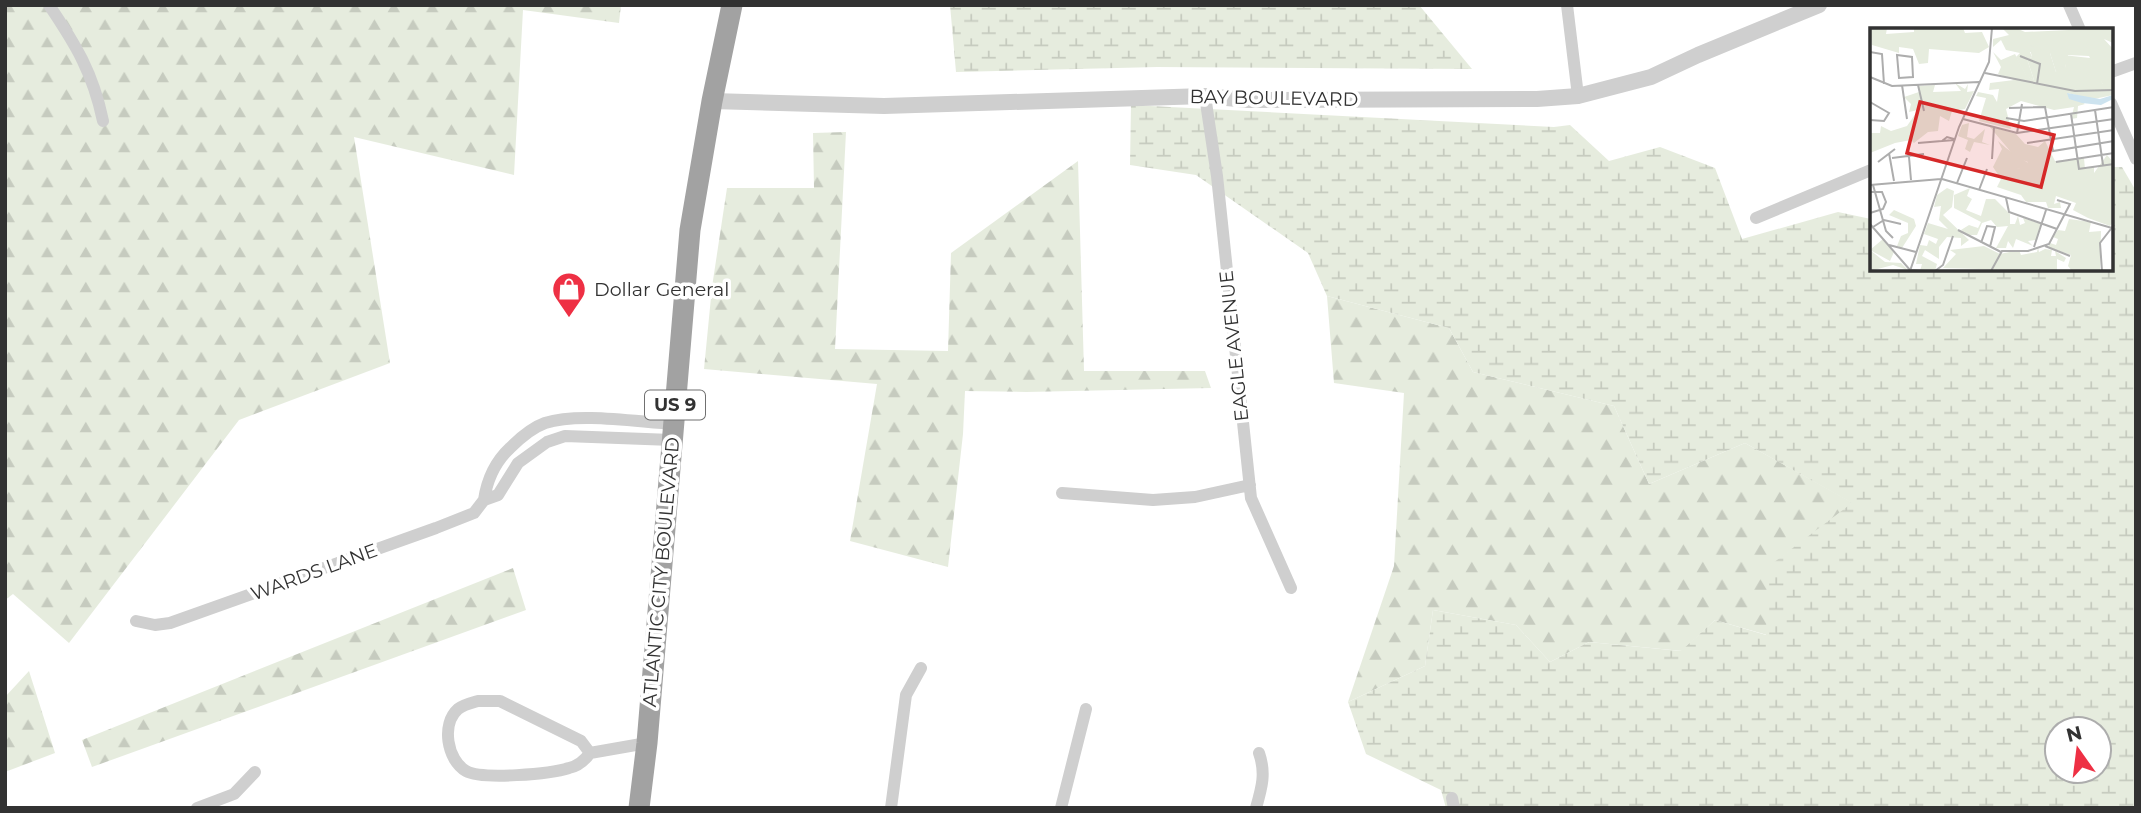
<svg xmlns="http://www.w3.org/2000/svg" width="2141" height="813" font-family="Montserrat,sans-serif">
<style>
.forest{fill:url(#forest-firs)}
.wetland{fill:url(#wetland-marsh);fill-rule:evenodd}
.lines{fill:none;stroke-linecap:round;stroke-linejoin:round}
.minor{stroke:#cfcfcf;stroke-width:12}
.tertiary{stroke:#cfcfcf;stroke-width:16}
.trunk{stroke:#a2a2a2;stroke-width:21}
.labels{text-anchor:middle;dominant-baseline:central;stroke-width:7;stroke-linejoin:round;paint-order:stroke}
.shield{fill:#fff;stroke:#707070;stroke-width:2}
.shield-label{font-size:18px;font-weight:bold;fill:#323232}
.street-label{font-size:19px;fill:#323232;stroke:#fff}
.poi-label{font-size:19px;fill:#323232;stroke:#fff;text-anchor:start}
.inset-road{fill:none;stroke:#adadad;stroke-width:2}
.view{fill:#d62828;fill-opacity:0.15;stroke:#d62828;stroke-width:3.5}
.inset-edge{fill:none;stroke:#323232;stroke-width:3.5}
</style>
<defs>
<pattern id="forest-firs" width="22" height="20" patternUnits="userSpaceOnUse" patternTransform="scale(1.75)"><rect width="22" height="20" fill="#e6ecde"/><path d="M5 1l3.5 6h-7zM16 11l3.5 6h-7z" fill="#c6cbbf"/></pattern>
<pattern id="wetland-marsh" width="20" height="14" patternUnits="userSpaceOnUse" patternTransform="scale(1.75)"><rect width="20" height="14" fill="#e6ecde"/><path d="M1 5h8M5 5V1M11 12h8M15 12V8" fill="none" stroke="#c6cbbf"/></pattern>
</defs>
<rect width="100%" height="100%" fill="#fff"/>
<path class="forest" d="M5 5H621L619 23 523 10 514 175 354 137 390 363 239 420 69 643 13 594 5 600Z
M846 132 835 349 948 351 951 253 1078 161 1084 371H1205L1211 388 1026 392 965 391 963 434 948 567 850 541 877 384 704 369 712 287 727 188H814L813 133Z
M1327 296 1449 328 1473 372 1614 406 1649 484 1745 443 1853 503 1770 566 1767 635 1715 620 1682 651 1589 642 1550 662 1516 625 1433 610 1425 666 1348 702 1394 566 1404 393 1334 383Z
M513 568 526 610 92 767 82 740Z
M29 671 55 753 5 772V697Z"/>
<path class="wetland" d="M950 5H1419L1472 69 1157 67 956 72Z
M1131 105 1554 127 1570 125 1609 161 1660 147 1715 168 1742 239 1838 212 1871 219V270H2111V167H2122L2136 191V808H1446L1441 790 1366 754 1348 702 1425 666 1433 610 1516 625 1550 662 1589 642 1681 651 1715 620 1766 635 1769 566 1852 503 1745 443 1649 484 1614 406 1473 372 1449 328 1327 296 1308 253 1196 175 1130 165ZM2057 729H2099V771H2057Z"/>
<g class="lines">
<path class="minor" d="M49 5C76 45 93 73 103 121
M1567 5 1578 96
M2069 5 2080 30
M2111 72 2136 63
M1205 96 1217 176 1251 498 1291 588
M2111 103 2136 159
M1756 218 1871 170
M672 440 565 436 547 442 518 463 498 495 484 500C487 480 495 462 510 448 520 438 531 428 545 423 579 412 637 422 674 424
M1062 493 1153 500 1195 497 1250 485
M136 621 155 625 170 623 436 528 474 513 484 500
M478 701H500L581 741 590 753C585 760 578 766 569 768 551 774 482 780 466 771 447 760 441 724 458 709 463 705 471 703 478 701Z
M590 753 647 743
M1452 798 1454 808
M197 808 234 794 255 772
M891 808 906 695 921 668
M1061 808 1086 709
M1256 808C1262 787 1266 773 1259 753"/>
<path class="tertiary" d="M712 101 884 106 1205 96 1248 100 1537 99 1578 96 1651 77 1698 55 1819 5"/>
<path class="trunk" d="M639 808 647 743 690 230 712 101 732 5"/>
</g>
<defs>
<g id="shop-pin" transform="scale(1.75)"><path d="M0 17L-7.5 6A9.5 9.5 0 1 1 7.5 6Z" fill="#ee3044" stroke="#fff"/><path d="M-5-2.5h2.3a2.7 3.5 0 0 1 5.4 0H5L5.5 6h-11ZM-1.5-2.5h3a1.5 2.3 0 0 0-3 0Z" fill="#fff"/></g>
</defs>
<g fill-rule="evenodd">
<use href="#shop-pin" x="569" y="289"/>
</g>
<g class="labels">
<rect class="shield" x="645" y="390.5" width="60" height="29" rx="5"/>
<g class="shield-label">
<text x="675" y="405">US 9</text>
</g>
<g class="street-label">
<text transform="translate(1274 98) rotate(1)">BAY BOULEVARD</text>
<text transform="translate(1234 346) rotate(-96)">EAGLE AVENUE</text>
<text transform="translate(314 572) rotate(-20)">WARDS LANE</text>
<text transform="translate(661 572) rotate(-85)">ATLANTIC CITY BOULEVARD</text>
</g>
<g class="poi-label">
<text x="594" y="289">Dollar General</text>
</g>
</g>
<g transform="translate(1870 28)">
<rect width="243" height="243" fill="#fff"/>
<path d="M0 0H17L16 6 44 4V0H93L95 5 112 4 119 19 109 25 59 21 58 35 49 36 43 21 29 19V25L2 17ZM146 0 155 4 241 0 243 15 234 11 243 21V64L232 55 219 28 198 27 195 40 186 44 180 25 160 24 162 29 157 31 164 52 156 48 146 29 150 25 136 22 131 12 123 19V11L139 7 133 1ZM85 55 95 61 98 56 97 64 104 63 95 81 82 83 79 93 70 88 68 103 58 104 44 115 41 112 25 115 0 125V105H10L11 98 21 103 37 98 48 82 39 84 41 76 34 69 49 64V58L65 57 63 64 91 63ZM99 95 97 109 104 111 115 101 112 114 120 117 104 114 100 124 95 121 98 112 88 108 92 97ZM128 113 136 120 158 135 151 141 123 139 132 121ZM77 160 84 163 82 179 73 187 99 212 91 218V210L77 209 69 219V231L55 222 52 228 67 236 65 243H50L52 236H46L50 217 57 218 59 212 66 216 68 211 54 206 58 195 78 201 69 192 71 178 64 179 67 167ZM100 160 97 168 102 171 96 182 111 188 116 171H125L140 186V196H145L148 188 150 197 155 195 153 190 171 196 166 212 158 213 163 218 146 211 143 220 138 213 136 220H126L138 198 127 199 121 192 112 195 107 207H97L91 202 99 197 108 200 111 194 84 180V167ZM24 182 44 191 46 198 32 220 27 218 31 208 38 205V195L19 187ZM13 211 24 224 20 233 0 222Z" fill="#e6ecde"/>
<path d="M159 17 180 25 186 44 190 38 195 40 196 32 184 26 229 31 232 55 239 58 243 67 224 71 197 65 215 76 208 78 207 90 201 91 204 79 184 82 151 73 136 81 141 101 109 93 116 70 106 68 108 64 123 67 127 74 129 61 119 62 120 55 144 52 128 46 131 39 123 24 131 32 145 26 156 47 164 52 157 31 162 29ZM119 98 146 106 155 116 168 119 175 113 185 133 214 130 215 141 224 139V145L237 127 243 134V194L240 198 218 190 203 182 206 175 186 168 184 176 190 174 191 180H178L176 174H156L151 167 127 159 131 151 123 139 130 135 150 141 158 134 146 130ZM199 191 221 194 219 204 231 203 230 243H202L198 238 201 227 178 219 180 215 186 217 188 211 183 209 188 202 195 203ZM114 218 130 226 149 222 151 227 167 224 168 219 169 224 175 221 182 222 181 228H186L185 223 196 230 194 234 187 231V243L73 240 86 226 80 222ZM0 222 15 234 31 235 38 242 23 237 0 243Z" fill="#e6ecde"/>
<path d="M197 65 230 71 243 67V71L231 77 212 75 199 71Z" fill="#cde3ef"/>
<path class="inset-road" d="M0 24 12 26 14 56M27 27 42 29 43 49 29 50ZM150 28 170 36 167 56M115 45 205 63 244 62M0 49 22 58 109 54M32 57 37 91M48 57 54 83M0 74 19 85 14 93 0 92M139 80 175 79 183 123 244 113M225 82 233 137M201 86 209 141M136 90 154 93 244 79M93 91 147 105 244 91M147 105 152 76M84 111 77 109 72 113 85 112M48 115 72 113M157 115 244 102M19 125 24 153M39 129 41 152M22 130 54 126M122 131 124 99M8 134 25 121M186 134 244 125M208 141 244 136M72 151 242 200M87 155 97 130M0 157 71 151M3 157 16 203 23 210M109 162 117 141M0 164H12L16 174 13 181 0 185M136 170 139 184 187 201M0 196 40 242 55 243M3 199 14 192 31 196M88 202 131 224M111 215 117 198 125 199 120 219M19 217 46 224M175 218 200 228M164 219 176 182M40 243 89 99 119 34 122 0M65 243 73 237 83 208M121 243 132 223H158L179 216 200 176 187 172M232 243 230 215 244 197"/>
<path class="view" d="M50 74 184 107 171 159 37 125Z"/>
<rect width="243" height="243" class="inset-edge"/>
</g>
<rect width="2141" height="813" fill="none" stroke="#323232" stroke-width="14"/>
<g transform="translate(2078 750) rotate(346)"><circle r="33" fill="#ffffff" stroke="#adadad" stroke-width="2"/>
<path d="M0-5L12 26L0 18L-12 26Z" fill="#ee3044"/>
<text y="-10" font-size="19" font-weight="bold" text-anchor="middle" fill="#323232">N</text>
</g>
</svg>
